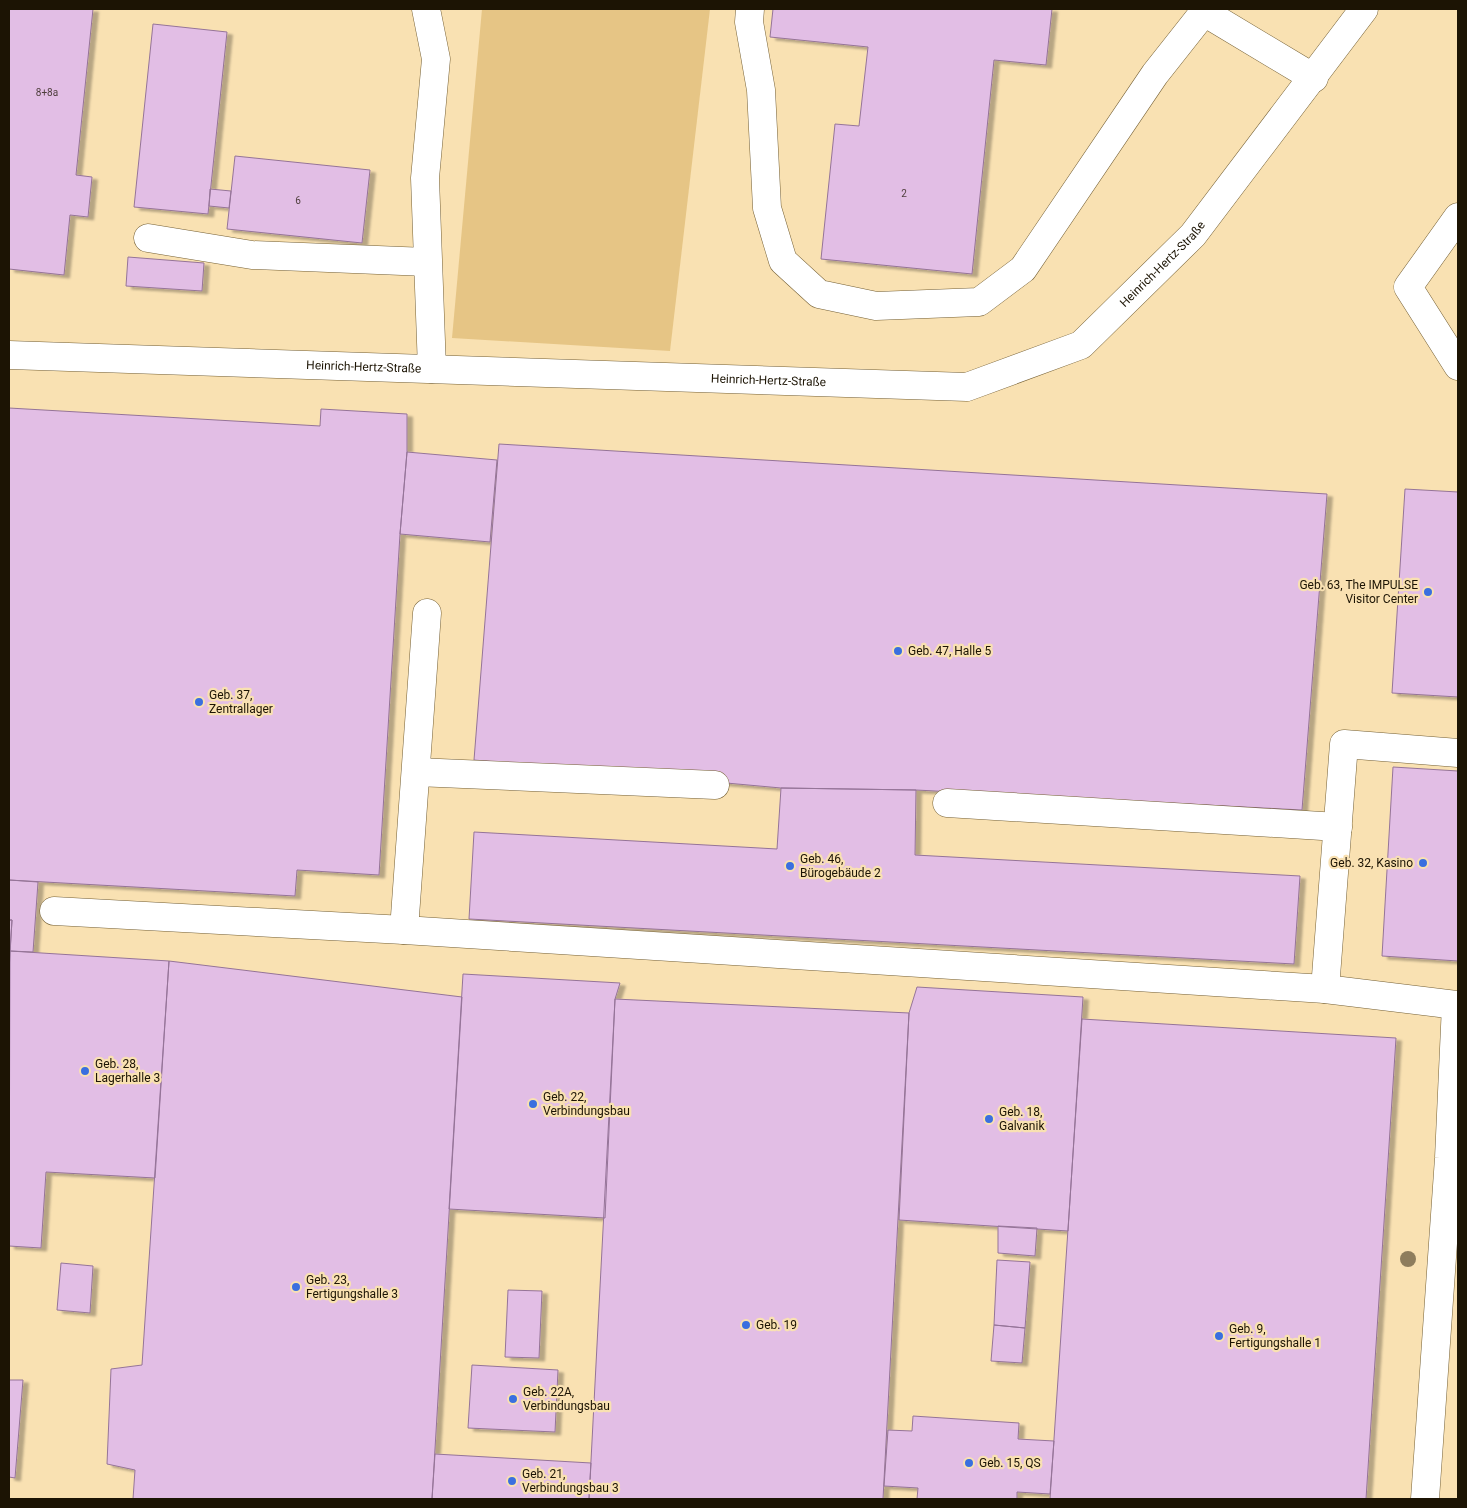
<svg xmlns="http://www.w3.org/2000/svg" width="1467" height="1508" font-family="Roboto,sans-serif">
<style>
.green{fill:#e6c585}
.building{fill:#e2bee5;stroke:#957498;filter:url(#shadow)}
.lines{fill:none;stroke-linecap:round;stroke-linejoin:round}
.minor-casing{stroke:#756035;stroke-width:29}
.minor{stroke:#fff;stroke-width:28}
.tree{fill:#8e7d5d}
.poi-dot{fill:#3a6fdf;stroke:#f9e1b2;stroke-width:2}
.labels{text-anchor:middle;dominant-baseline:central;stroke-width:4.5;stroke-linejoin:round;paint-order:stroke}
.number-label{font-size:10px;fill:#4e3e3c}
.street-label{font-size:12px;fill:#1c1404;stroke:#f9e1b2}
.poi-label{font-size:12px;fill:#1c1404;stroke:#f9e1b2;text-anchor:start}
</style>
<defs>
<filter id="shadow"><feDropShadow dx="5.5" dy="3" stdDeviation="1" flood-color="#0004"/></filter>
</defs>
<rect width="100%" height="100%" fill="#f9e1b2"/>
<path class="green" d="M482 9H710L670 351 452 338Z"/>
<path class="building" d="M9 9H93L76 175 92 177 88 217 70 215 64 275 9 269Z
M773 9H1052L1046 65 994 60 972 274 821 259 835 124 859 126 868 47 770 37Z
M153 24 227 32 208 214 134 207Z
M235 156 370 170 362 243 227 229Z
M210 189 231 191 229 208 209 206Z
M128 257 204 263 202 291 126 286Z
M9 408 320 426 321 409 407 414V452L400 534 379 875 297 870 295 896 9 880Z
M499 444 1327 494 1302 810 916 790 781 788 474 760Z
M407 452 497 460 490 542 400 534Z
M1405 489 1458 492V697L1392 693Z
M1393 767 1458 771V961L1382 956Z
M781 788 916 790 915 855 1300 876 1294 964 469 919 474 832 777 849Z
M9 880 38 882 33 952 10 951 12 920H9Z
M9 920H12L9 971Z
M10 951 169 961 155 1178 46 1172 41 1248 9 1246Z
M169 961 462 997 432 1499H133L135 1470 107 1464 111 1369 142 1365Z
M463 974 620 983 615 999 605 1218 449 1209Z
M917 987 1083 997 1068 1231 899 1220 909 1013Z
M615 999 909 1013 883 1499H589Z
M1082 1019 1396 1038 1366 1499H1050Z
M998 1226 1037 1228 1035 1256 998 1253Z
M997 1260 1030 1262 1025 1328 994 1325Z
M61 1263 93 1266 90 1313 57 1310Z
M508 1290 542 1291 539 1358 505 1357Z
M994 1325 1025 1328 1022 1363 991 1361Z
M472 1365 558 1370 555 1432 468 1428Z
M9 1380H23L15 1478 9 1477Z
M913 1416 1019 1423 1018 1439 1054 1441 1050 1494 1017 1492V1499H917L918 1488 884 1486 888 1430 912 1431Z
M435 1454 591 1463 589 1499H432Z"/>
<g class="lines">
<g class="minor-casing">
<g id="minor">
<path d="M426 9 436 59 425 178 432 369"/>
<path d="M750 9 749 22 761 90 767 208 783 261 819 294 876 306 979 302 1023 269 1155 74 1204 12V9"/>
<path d="M1204 12 1314 78"/>
<path d="M1458 217 1408 287 1458 366"/>
<path d="M148 238 252 255 427 262"/>
<path id="s1" d="M9 355 967 387 1081 345 1193 235 1364 9"/>
<path d="M416 772 715 785"/>
<path d="M947 803 1338 827"/>
<path d="M54 911 404 930 1325 989 1456 1005 1449 1158 1425 1499"/>
<path d="M404 930 427 613"/>
<path d="M1325 989 1344 744 1458 753"/>
</g>
</g>
<use href="#minor" class="minor"/>
</g>
<circle class="tree" cx="1408" cy="1259" r="8"/>
<g class="poi-dot">
<circle cx="1428" cy="592" r="5"/>
<circle cx="898" cy="651" r="5"/>
<circle cx="199" cy="702" r="5"/>
<circle cx="1423" cy="863" r="5"/>
<circle cx="790" cy="866" r="5"/>
<circle cx="85" cy="1071" r="5"/>
<circle cx="533" cy="1104" r="5"/>
<circle cx="989" cy="1119" r="5"/>
<circle cx="296" cy="1287" r="5"/>
<circle cx="746" cy="1325" r="5"/>
<circle cx="1219" cy="1336" r="5"/>
<circle cx="513" cy="1399" r="5"/>
<circle cx="969" cy="1463" r="5"/>
<circle cx="512" cy="1481" r="5"/>
</g>
<g class="labels">
<g class="number-label">
<text x="47" y="92">8+8a</text>
<text x="904" y="193">2</text>
<text x="298" y="200">6</text>
</g>
<g class="street-label">
<text stroke="none"><textPath href="#s1" startOffset="1195">Heinrich-Hertz-Straße</textPath></text>
<text stroke="none"><textPath href="#s1" startOffset="355">Heinrich-Hertz-Straße</textPath></text>
<text stroke="none"><textPath href="#s1" startOffset="760">Heinrich-Hertz-Straße</textPath></text>
</g>
<g class="poi-label">
<text x="1418" y="585" text-anchor="end">Geb. 63, The IMPULSE<tspan x="1418" dy="14">Visitor Center</tspan></text>
<text x="908" y="651">Geb. 47, Halle 5</text>
<text x="209" y="695">Geb. 37,<tspan x="209" dy="14">Zentrallager</tspan></text>
<text x="800" y="859">Geb. 46,<tspan x="800" dy="14">Bürogebäude 2</tspan></text>
<text x="1413" y="863" text-anchor="end">Geb. 32, Kasino</text>
<text x="95" y="1064">Geb. 28,<tspan x="95" dy="14">Lagerhalle 3</tspan></text>
<text x="543" y="1097">Geb. 22,<tspan x="543" dy="14">Verbindungsbau</tspan></text>
<text x="999" y="1112">Geb. 18,<tspan x="999" dy="14">Galvanik</tspan></text>
<text x="306" y="1280">Geb. 23,<tspan x="306" dy="14">Fertigungshalle 3</tspan></text>
<text x="756" y="1325">Geb. 19</text>
<text x="1229" y="1329">Geb. 9,<tspan x="1229" dy="14">Fertigungshalle 1</tspan></text>
<text x="523" y="1392">Geb. 22A,<tspan x="523" dy="14">Verbindungsbau</tspan></text>
<text x="979" y="1463">Geb. 15, QS</text>
<text x="522" y="1474">Geb. 21,<tspan x="522" dy="14">Verbindungsbau 3</tspan></text>
</g>
</g>
<rect width="1467" height="1508" fill="none" stroke="#1c1404" stroke-width="20"/>
</svg>
